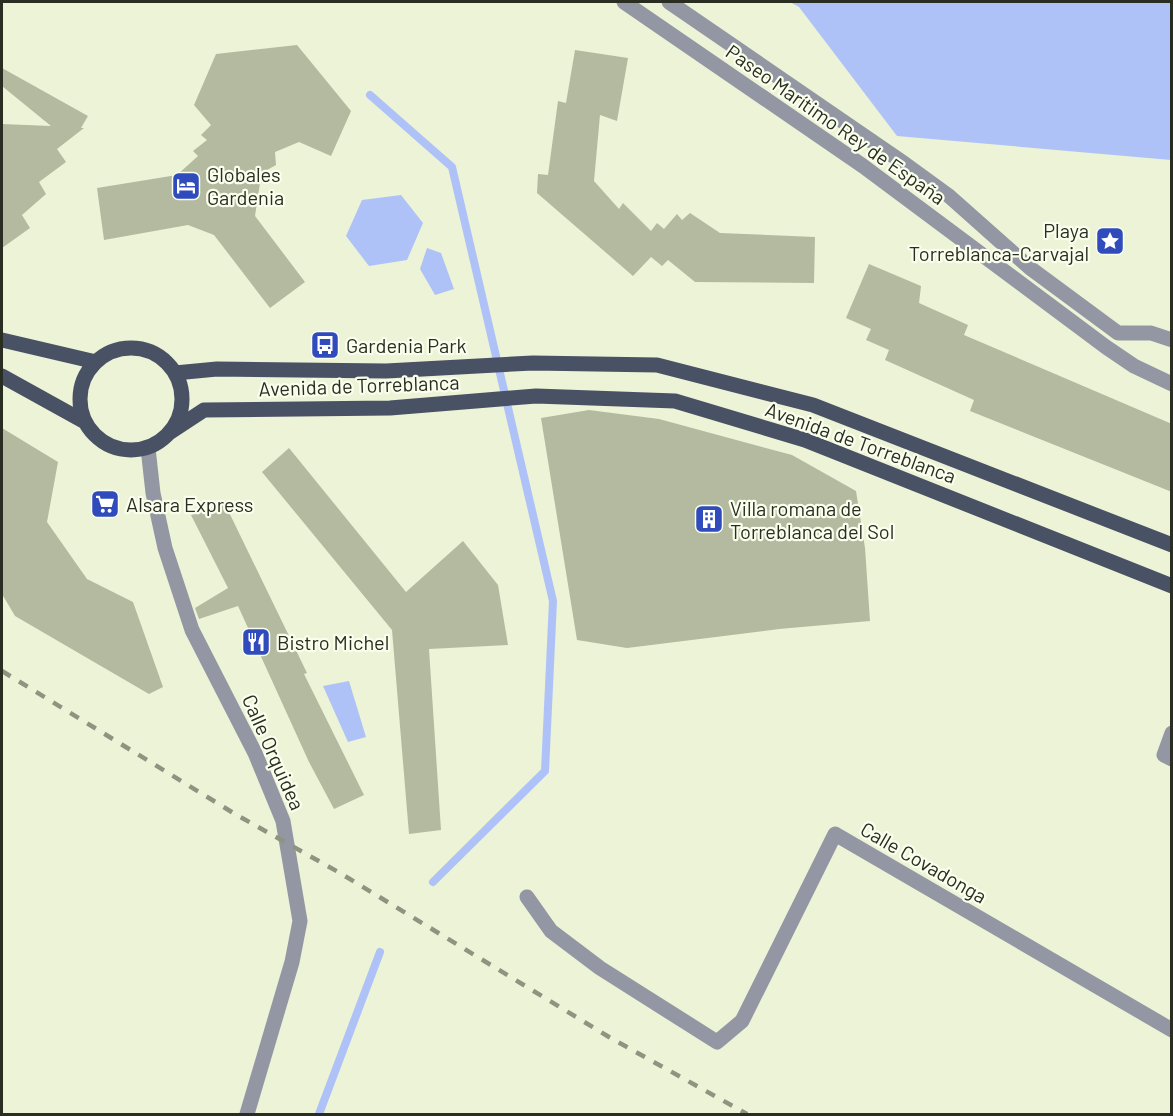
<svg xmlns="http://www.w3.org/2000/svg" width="1173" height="1116" font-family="Barlow,sans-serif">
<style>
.water{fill:#aec2f8}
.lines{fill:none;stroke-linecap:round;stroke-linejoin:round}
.stream{stroke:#aec2f8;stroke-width:8}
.building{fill:#b3ba9f}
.street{stroke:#9397a3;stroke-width:15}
.primary{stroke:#495164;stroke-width:15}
.rail{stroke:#8f9480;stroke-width:4.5;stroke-dasharray:10 10;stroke-linecap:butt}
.labels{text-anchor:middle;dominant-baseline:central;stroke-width:4.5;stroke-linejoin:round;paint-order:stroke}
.street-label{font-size:20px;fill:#2a2d22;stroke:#faffed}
.poi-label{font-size:20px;fill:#2a2d22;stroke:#faffed;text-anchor:start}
</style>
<rect width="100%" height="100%" fill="#ecf3d6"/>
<path class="water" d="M790 2H1171V160L897 136 799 7Z
M401 195 423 223 407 260 369 266 346 236 362 200Z
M427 248 441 253 454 289 435 295 420 269Z
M349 681 366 737 348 742 323 686Z"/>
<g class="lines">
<path class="stream" d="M370 95 452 167 553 601 545 771 433 882
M319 1114 380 952"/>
</g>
<path class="building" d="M297 45 351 111 331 156 299 142 275 152 276 165 267 170 268 182 260 183 255 216 305 282 270 308 214 235 188 225 104 240 97 188 177 175 198 156 193 151 207 140 201 135 211 125 194 105 216 54Z
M575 50 628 58 617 121 600 115 594 181 619 209 623 203 651 231 657 223 664 229 677 214 682 220 690 213 720 233 815 237 814 283 695 282 668 260 662 266 651 257 633 276 537 193 538 174 548 175 558 101 566 103Z
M2 68 88 116 81 128H84L57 149 66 162 39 182 46 194 22 215 30 228 2 248V124L51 126 2 86Z
M869 264 921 286 919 303 968 325 964 335 1172 424V492L970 411 974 400 885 360 889 350 866 340 871 329 846 318Z
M589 410 659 419 792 455 856 491 865 548 870 621 779 629 627 648 577 640 541 418Z
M2 428 58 462 47 522 87 579 133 602 163 687 149 694 15 616 2 594Z
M289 448 406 592 463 541 498 585 508 645 429 649 441 830 409 834 392 630 262 472Z
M224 502 307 673 304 674 364 795 334 809 309 762 238 606 199 619 195 608 228 588 191 515Z"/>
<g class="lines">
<path class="street" d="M624 2 863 166 1106 347 1134 366 1172 384
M669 2 905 164 949 196 1030 268 1118 333H1151L1172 340
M148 448 153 493 165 548 192 630 255 753 283 821 300 921 292 962 247 1114
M1172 733 1164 755 1172 759
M527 897 551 931 600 968 717 1042 742 1021 835 834 1172 1030"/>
<path class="primary" d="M2 340 96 362
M80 399a51 51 0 1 1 102 0a51 51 0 1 1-102 0Z
M175 373 217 369 386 371 533 363 657 365 813 405 1172 545
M2 376 85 422
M169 433 204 410 390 408 536 396 675 401 805 440 1172 586"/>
<path class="rail" d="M2 671 235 814 340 873 609 1037 747 1114"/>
</g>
<defs>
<g id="hotel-square" transform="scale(1.5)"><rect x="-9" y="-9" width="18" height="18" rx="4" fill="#304bbc" stroke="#faffed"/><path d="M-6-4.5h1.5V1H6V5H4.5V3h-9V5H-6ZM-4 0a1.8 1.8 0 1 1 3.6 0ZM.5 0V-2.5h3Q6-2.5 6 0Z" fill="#fff"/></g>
<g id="sight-square" transform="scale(1.5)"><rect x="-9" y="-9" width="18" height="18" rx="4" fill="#304bbc" stroke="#faffed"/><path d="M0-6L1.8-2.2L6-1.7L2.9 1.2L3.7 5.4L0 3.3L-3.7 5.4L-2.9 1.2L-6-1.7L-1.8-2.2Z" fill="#fff"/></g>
<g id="bus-square" transform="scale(1.5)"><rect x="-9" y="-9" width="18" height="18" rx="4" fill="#304bbc" stroke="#faffed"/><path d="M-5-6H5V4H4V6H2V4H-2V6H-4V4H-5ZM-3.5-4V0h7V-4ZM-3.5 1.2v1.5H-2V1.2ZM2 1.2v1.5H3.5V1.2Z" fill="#fff"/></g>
<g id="supermarket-square" transform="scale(1.5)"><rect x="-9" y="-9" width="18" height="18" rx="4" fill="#304bbc" stroke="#faffed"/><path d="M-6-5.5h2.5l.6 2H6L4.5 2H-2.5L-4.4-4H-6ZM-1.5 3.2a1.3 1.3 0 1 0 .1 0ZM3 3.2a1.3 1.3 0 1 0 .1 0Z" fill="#fff"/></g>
<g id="building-square" transform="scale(1.5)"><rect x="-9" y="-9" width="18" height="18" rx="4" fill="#304bbc" stroke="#faffed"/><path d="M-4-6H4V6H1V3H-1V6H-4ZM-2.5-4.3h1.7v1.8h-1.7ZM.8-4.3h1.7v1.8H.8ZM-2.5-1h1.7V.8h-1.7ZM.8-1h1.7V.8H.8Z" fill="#fff"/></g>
<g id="restaurant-square" transform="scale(1.5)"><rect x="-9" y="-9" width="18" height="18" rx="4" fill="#304bbc" stroke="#faffed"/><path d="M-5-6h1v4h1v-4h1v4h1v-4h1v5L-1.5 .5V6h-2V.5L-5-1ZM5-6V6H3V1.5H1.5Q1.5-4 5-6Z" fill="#fff"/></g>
</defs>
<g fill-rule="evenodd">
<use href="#hotel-square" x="186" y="186"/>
<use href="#sight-square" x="1110" y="241"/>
<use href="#bus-square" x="325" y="345"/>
<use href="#supermarket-square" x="105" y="504"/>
<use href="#building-square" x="709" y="519"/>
<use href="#restaurant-square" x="256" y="642"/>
</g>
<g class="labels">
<g class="street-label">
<text transform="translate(836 124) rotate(35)">Paseo Marítimo Rey de España</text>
<text transform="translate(359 385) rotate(-2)">Avenida de Torreblanca</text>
<text transform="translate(861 442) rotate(20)">Avenida de Torreblanca</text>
<text transform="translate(274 752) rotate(66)">Calle Orquidea</text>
<text transform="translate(924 862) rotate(30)">Calle Covadonga</text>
</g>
<g class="poi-label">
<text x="207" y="174">Globales<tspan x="207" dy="23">Gardenia</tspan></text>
<text x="1089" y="230" text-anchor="end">Playa<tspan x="1089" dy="23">Torreblanca-Carvajal</tspan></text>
<text x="346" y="345">Gardenia Park</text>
<text x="126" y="504">Alsara Express</text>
<text x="730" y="508">Villa romana de<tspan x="730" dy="23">Torreblanca del Sol</tspan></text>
<text x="277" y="642">Bistro Michel</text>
</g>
</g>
<rect width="1173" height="1116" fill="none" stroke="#2a2d22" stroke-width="6"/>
</svg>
